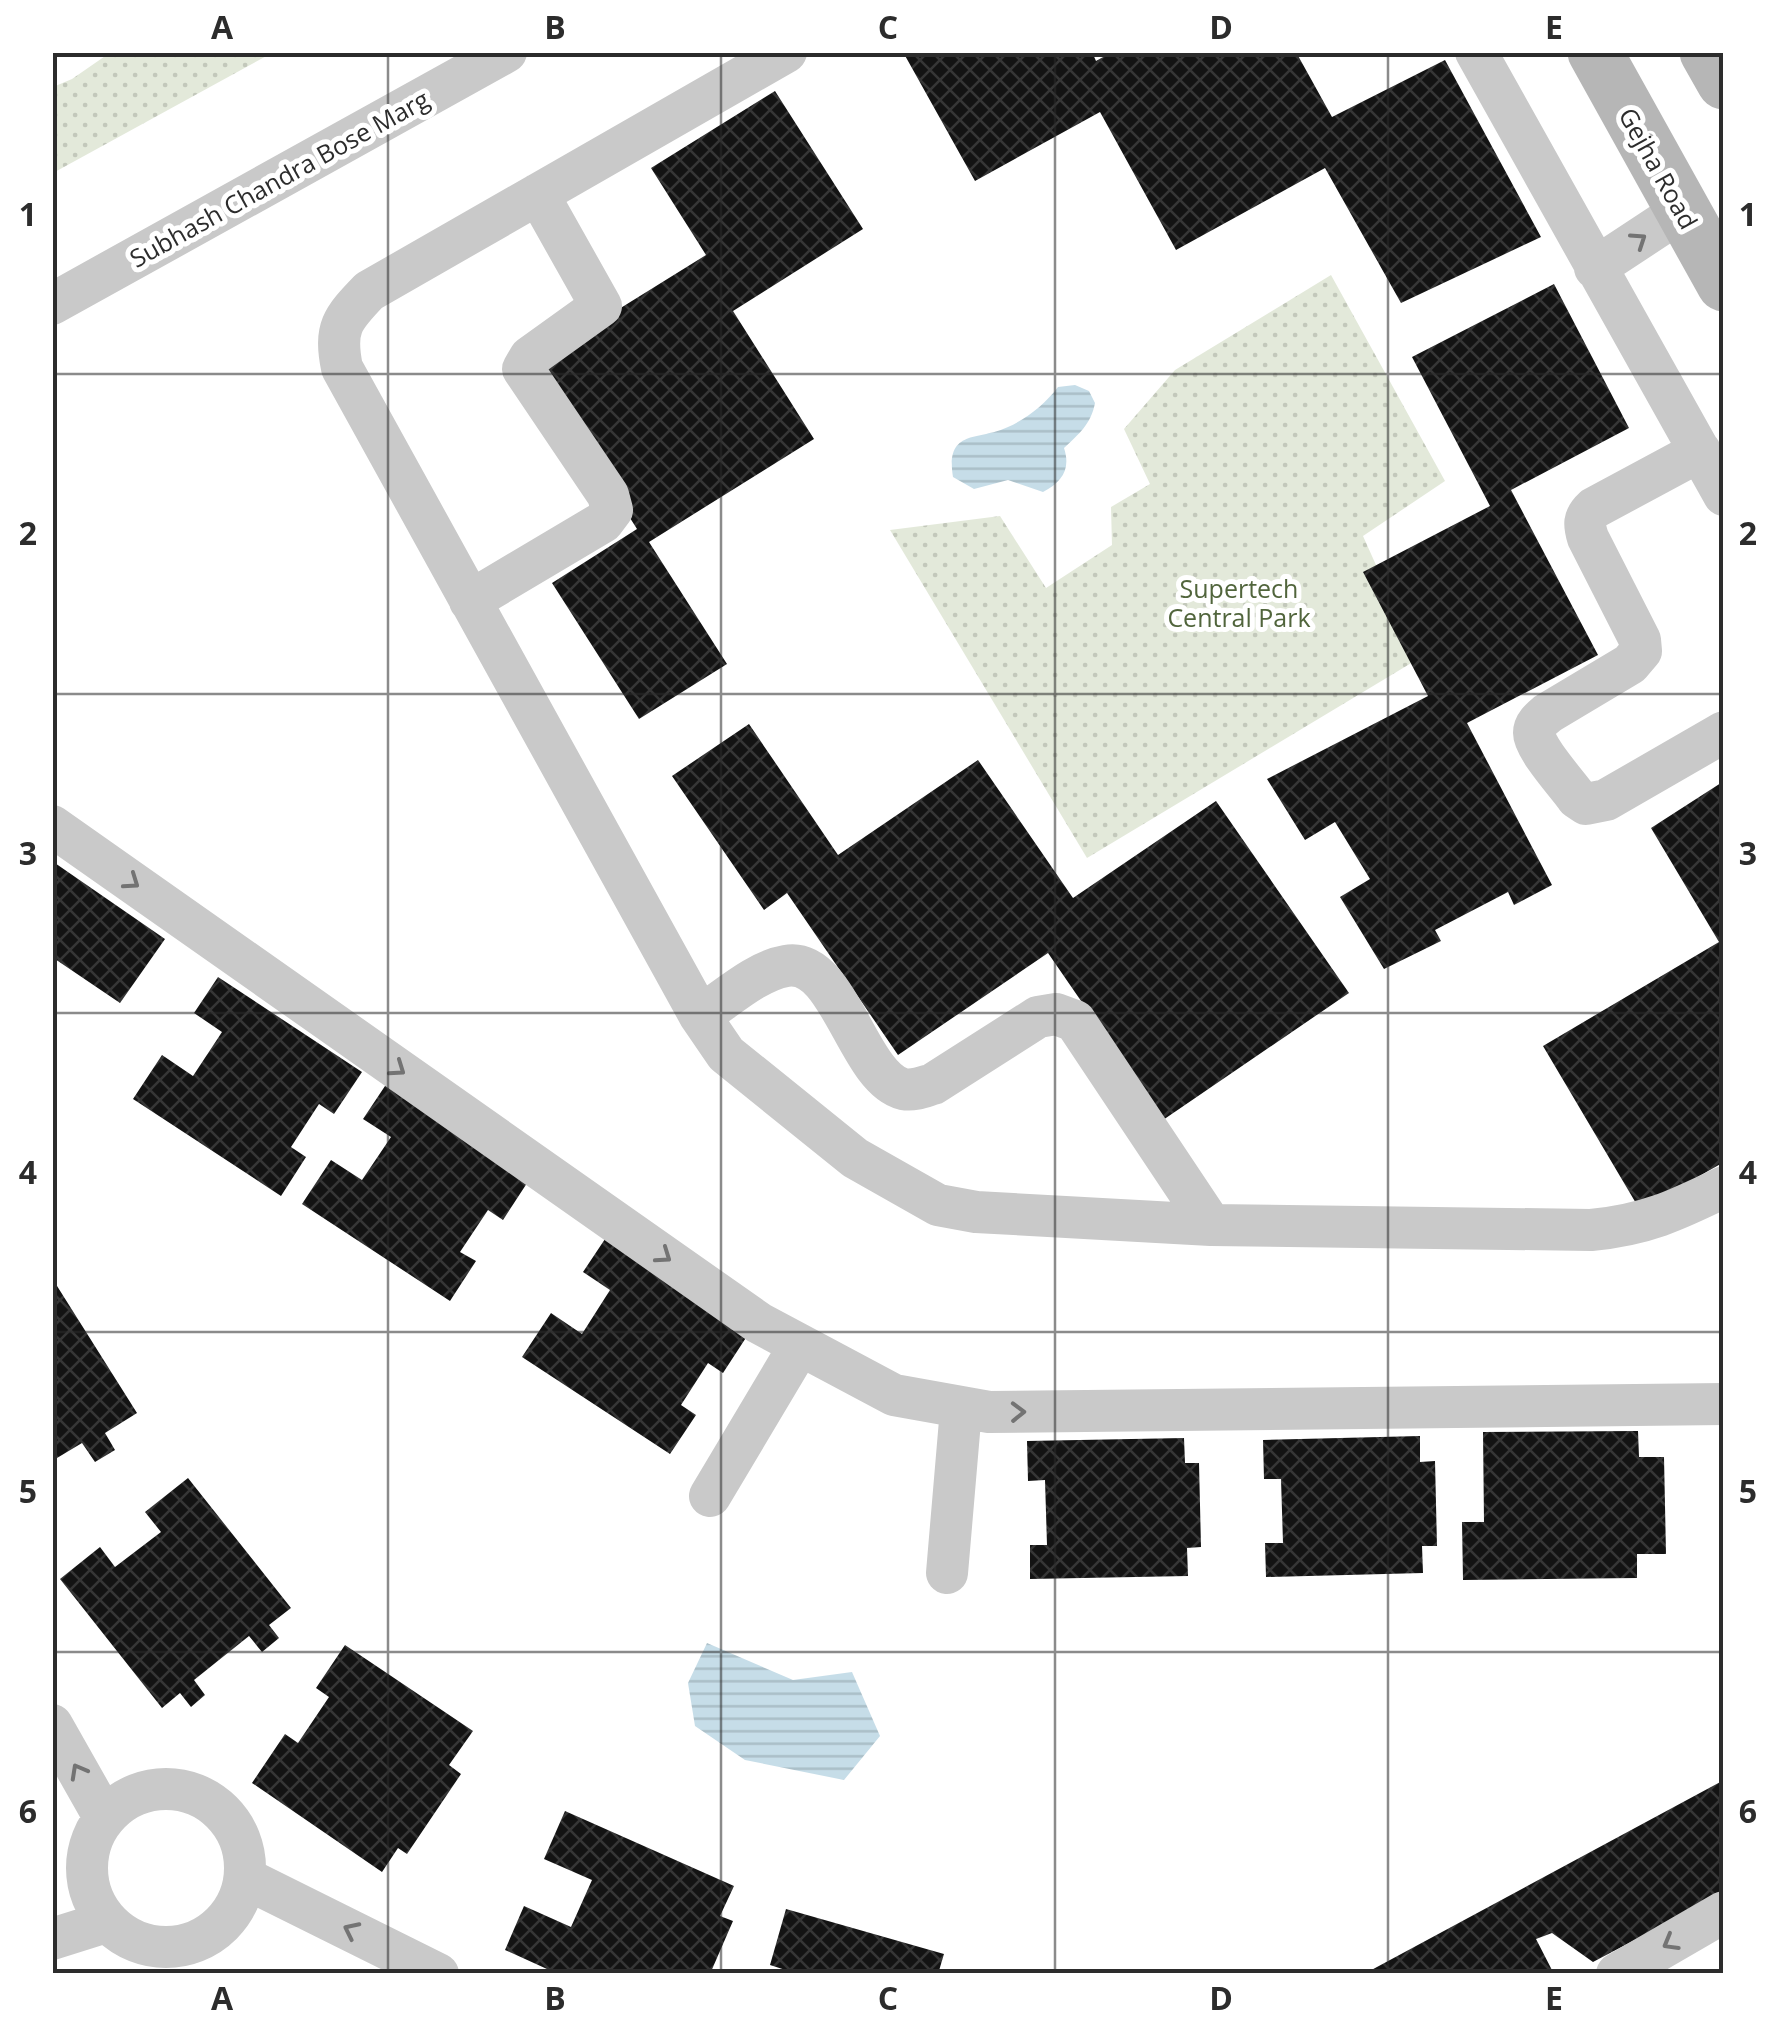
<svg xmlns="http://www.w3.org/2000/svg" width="1776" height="2026" font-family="'Open Sans',sans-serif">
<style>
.park{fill:url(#park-dots)}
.water{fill:url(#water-rules)}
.building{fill:url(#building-cross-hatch)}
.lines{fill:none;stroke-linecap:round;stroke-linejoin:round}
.street{stroke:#c9c9c9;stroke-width:42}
.secondary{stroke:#b6b6b6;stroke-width:55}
.oneway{stroke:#737373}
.grid{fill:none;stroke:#2c2c2c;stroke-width:2.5;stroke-opacity:0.55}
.labels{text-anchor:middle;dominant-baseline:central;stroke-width:10;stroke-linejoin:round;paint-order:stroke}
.street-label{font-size:25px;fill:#2c2c2c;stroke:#fff}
.park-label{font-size:25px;fill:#51653c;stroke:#fff}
.neatline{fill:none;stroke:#2c2c2c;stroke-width:4}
.grid-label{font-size:32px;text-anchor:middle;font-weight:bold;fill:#2c2c2c}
</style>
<defs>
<pattern id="park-dots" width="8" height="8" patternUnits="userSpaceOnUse" patternTransform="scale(2.5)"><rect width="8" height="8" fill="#e3e9da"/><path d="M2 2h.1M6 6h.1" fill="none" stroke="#c3c8bb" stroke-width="1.8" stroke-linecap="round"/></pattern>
<pattern id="water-rules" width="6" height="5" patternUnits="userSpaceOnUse" patternTransform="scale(2.5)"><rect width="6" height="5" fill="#c6dde8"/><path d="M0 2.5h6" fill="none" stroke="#aabec7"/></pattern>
<pattern id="building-cross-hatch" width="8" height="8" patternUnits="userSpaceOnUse" patternTransform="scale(2.5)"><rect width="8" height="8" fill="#131313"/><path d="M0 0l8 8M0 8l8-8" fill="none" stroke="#363636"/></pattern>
</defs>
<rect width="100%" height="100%" fill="#fff"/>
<path class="park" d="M111 52H272V53L53 173V87L72 79Z
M1331 275 1445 481 1363 536 1418 659 1087 858 890 530 1000 516 1046 588 1112 545 1111 507 1150 484 1124 429 1175 370Z"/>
<path class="water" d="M1075 385 1089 391 1095 403C1091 424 1079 434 1064 448 1071 469 1062 482 1043 492L1008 480 974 489 953 477C945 428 980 441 1008 427 1028 418 1045 404 1058 387Z
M707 1643 793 1680 852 1672 880 1736 844 1780 745 1760 695 1726 688 1683Z"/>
<path class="building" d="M903 52H1092L1096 61 1112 52H1296L1332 117 1445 60 1541 237 1401 303 1325 168 1176 250 1100 112 975 181Z
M775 91 863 229 733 311 814 439 649 542 727 664 639 719 552 583 637 529 532 363 706 255 651 168Z
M1554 284 1629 428 1511 490 1598 655 1467 723 1552 885 1514 905 1508 892 1435 930 1441 941 1384 969 1340 897 1370 879 1335 822 1305 840 1267 779 1428 696 1363 572 1490 506 1412 357Z
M749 724 838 855 978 760 1073 898 1216 801 1349 993 1163 1120 1048 953 898 1055 787 893 764 910 672 776Z
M1724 781V1162L1640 1210 1543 1046 1719 942 1651 828Z
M52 861 165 939 120 1003 52 957Z
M218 977 362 1072 334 1114 319 1104 291 1147 306 1157 281 1196 133 1099 162 1055 193 1076 222 1032 194 1013Z
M387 1083 531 1177 503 1220 488 1210 460 1252 476 1261 450 1301 302 1204 331 1160 362 1180 391 1137 363 1119Z
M607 1236 751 1330 723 1373 708 1363 681 1405 696 1415 670 1454 522 1357 551 1313 582 1334 610 1290 583 1272Z
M52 1278 137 1413 105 1433 115 1450 95 1462 82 1443 52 1461Z
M1638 1431 1639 1457H1664L1666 1554H1637V1578L1463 1580 1462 1522H1484L1483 1432Z
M1420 1436V1462L1435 1461 1437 1546H1422L1423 1573 1266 1577 1265 1543H1283L1281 1479H1264L1263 1440Z
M1184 1438 1185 1463H1199L1201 1547 1187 1548 1188 1576 1030 1579V1545H1047L1045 1480 1028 1481 1027 1441Z
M188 1478 291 1608 269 1625 279 1638 262 1652 249 1636 194 1680 205 1695 191 1707 180 1693 162 1708 60 1579 100 1547 115 1567 161 1532 145 1512Z
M345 1645 473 1731 449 1765 461 1774 407 1854 398 1848 382 1872 252 1783 285 1734 298 1743 329 1697 316 1688Z
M1724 1780V1893L1593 1962 1552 1933 1536 1939 1554 1974H1364Z
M565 1811 734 1886 720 1916 733 1921 710 1974H558L505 1950 524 1906 571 1927 592 1880 544 1859Z
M786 1909 944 1954 938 1974H798L770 1965Z"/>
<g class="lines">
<path class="street" d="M786 52 369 291C342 319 334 328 342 368L700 1016C725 1000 756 971 786 966 839 956 857 1077 903 1089 914 1091 923 1087 933 1084L1038 1017 1056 1014 1075 1021 1211 1225 1591 1230C1645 1225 1675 1211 1724 1187
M1476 52 1724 495
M1595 268 1683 210
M52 304 506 52
M1700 451 1594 508C1583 518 1584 525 1588 538L1640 640 1641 651 1630 664 1548 713C1542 718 1534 724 1534 733 1534 748 1568 785 1577 798L1586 804 1606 800 1724 732
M470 601 603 522 612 510 608 495 523 369 530 357 601 306 538 194
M52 826 759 1323 894 1395 989 1412 1724 1404
M700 1016 726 1054 855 1158 938 1205 976 1212 1211 1225
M710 1496 800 1345
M947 1573 961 1409
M52 1725 104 1817
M87 1868a79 79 0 1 1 158 0a79 79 0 1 1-158 0Z
M245 1878 438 1974
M52 1939 106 1922
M1617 1974 1724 1912"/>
<path class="secondary" d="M1595 52 1724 284
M1707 52 1724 82"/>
</g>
<defs><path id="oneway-chevron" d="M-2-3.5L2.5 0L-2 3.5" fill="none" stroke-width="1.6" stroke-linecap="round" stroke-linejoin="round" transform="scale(2.5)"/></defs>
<g class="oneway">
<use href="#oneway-chevron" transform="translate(1639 240) rotate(-34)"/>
<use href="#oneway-chevron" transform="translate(132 882) rotate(35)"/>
<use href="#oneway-chevron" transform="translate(398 1069) rotate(35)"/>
<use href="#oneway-chevron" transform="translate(664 1256) rotate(35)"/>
<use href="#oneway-chevron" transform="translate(1018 1412) rotate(-1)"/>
<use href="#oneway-chevron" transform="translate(78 1771) rotate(-119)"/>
<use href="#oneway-chevron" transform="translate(351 1930) rotate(-154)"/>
<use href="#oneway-chevron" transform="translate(1670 1943) rotate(150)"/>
</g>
<path class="grid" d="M388 52V1974M721 52V1974M1055 52V1974M1388 52V1974M52 374H1724M52 694H1724M52 1013H1724M52 1332H1724M52 1652H1724"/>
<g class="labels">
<g class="street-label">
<text transform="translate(1659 168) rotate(61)">Gejha Road</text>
<text transform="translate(279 178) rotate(-29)">Subhash Chandra Bose Marg</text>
</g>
<g class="park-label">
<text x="1239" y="588">Supertech<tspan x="1239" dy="29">Central Park</tspan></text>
</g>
</g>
<rect width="1776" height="2026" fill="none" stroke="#ffffff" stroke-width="110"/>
<rect x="55" y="55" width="1666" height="1916" class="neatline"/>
<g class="grid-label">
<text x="222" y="39">A</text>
<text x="555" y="39">B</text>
<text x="888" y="39">C</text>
<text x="1221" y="39">D</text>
<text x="1554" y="39">E</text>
<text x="28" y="226">1</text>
<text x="1748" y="226">1</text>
<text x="28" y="545">2</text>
<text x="1748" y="545">2</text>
<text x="28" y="865">3</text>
<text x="1748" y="865">3</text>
<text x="28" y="1184">4</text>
<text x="1748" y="1184">4</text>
<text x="28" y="1503">5</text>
<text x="1748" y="1503">5</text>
<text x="28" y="1823">6</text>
<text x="1748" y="1823">6</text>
<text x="222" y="2010">A</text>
<text x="555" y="2010">B</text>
<text x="888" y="2010">C</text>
<text x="1221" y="2010">D</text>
<text x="1554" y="2010">E</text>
</g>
</svg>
